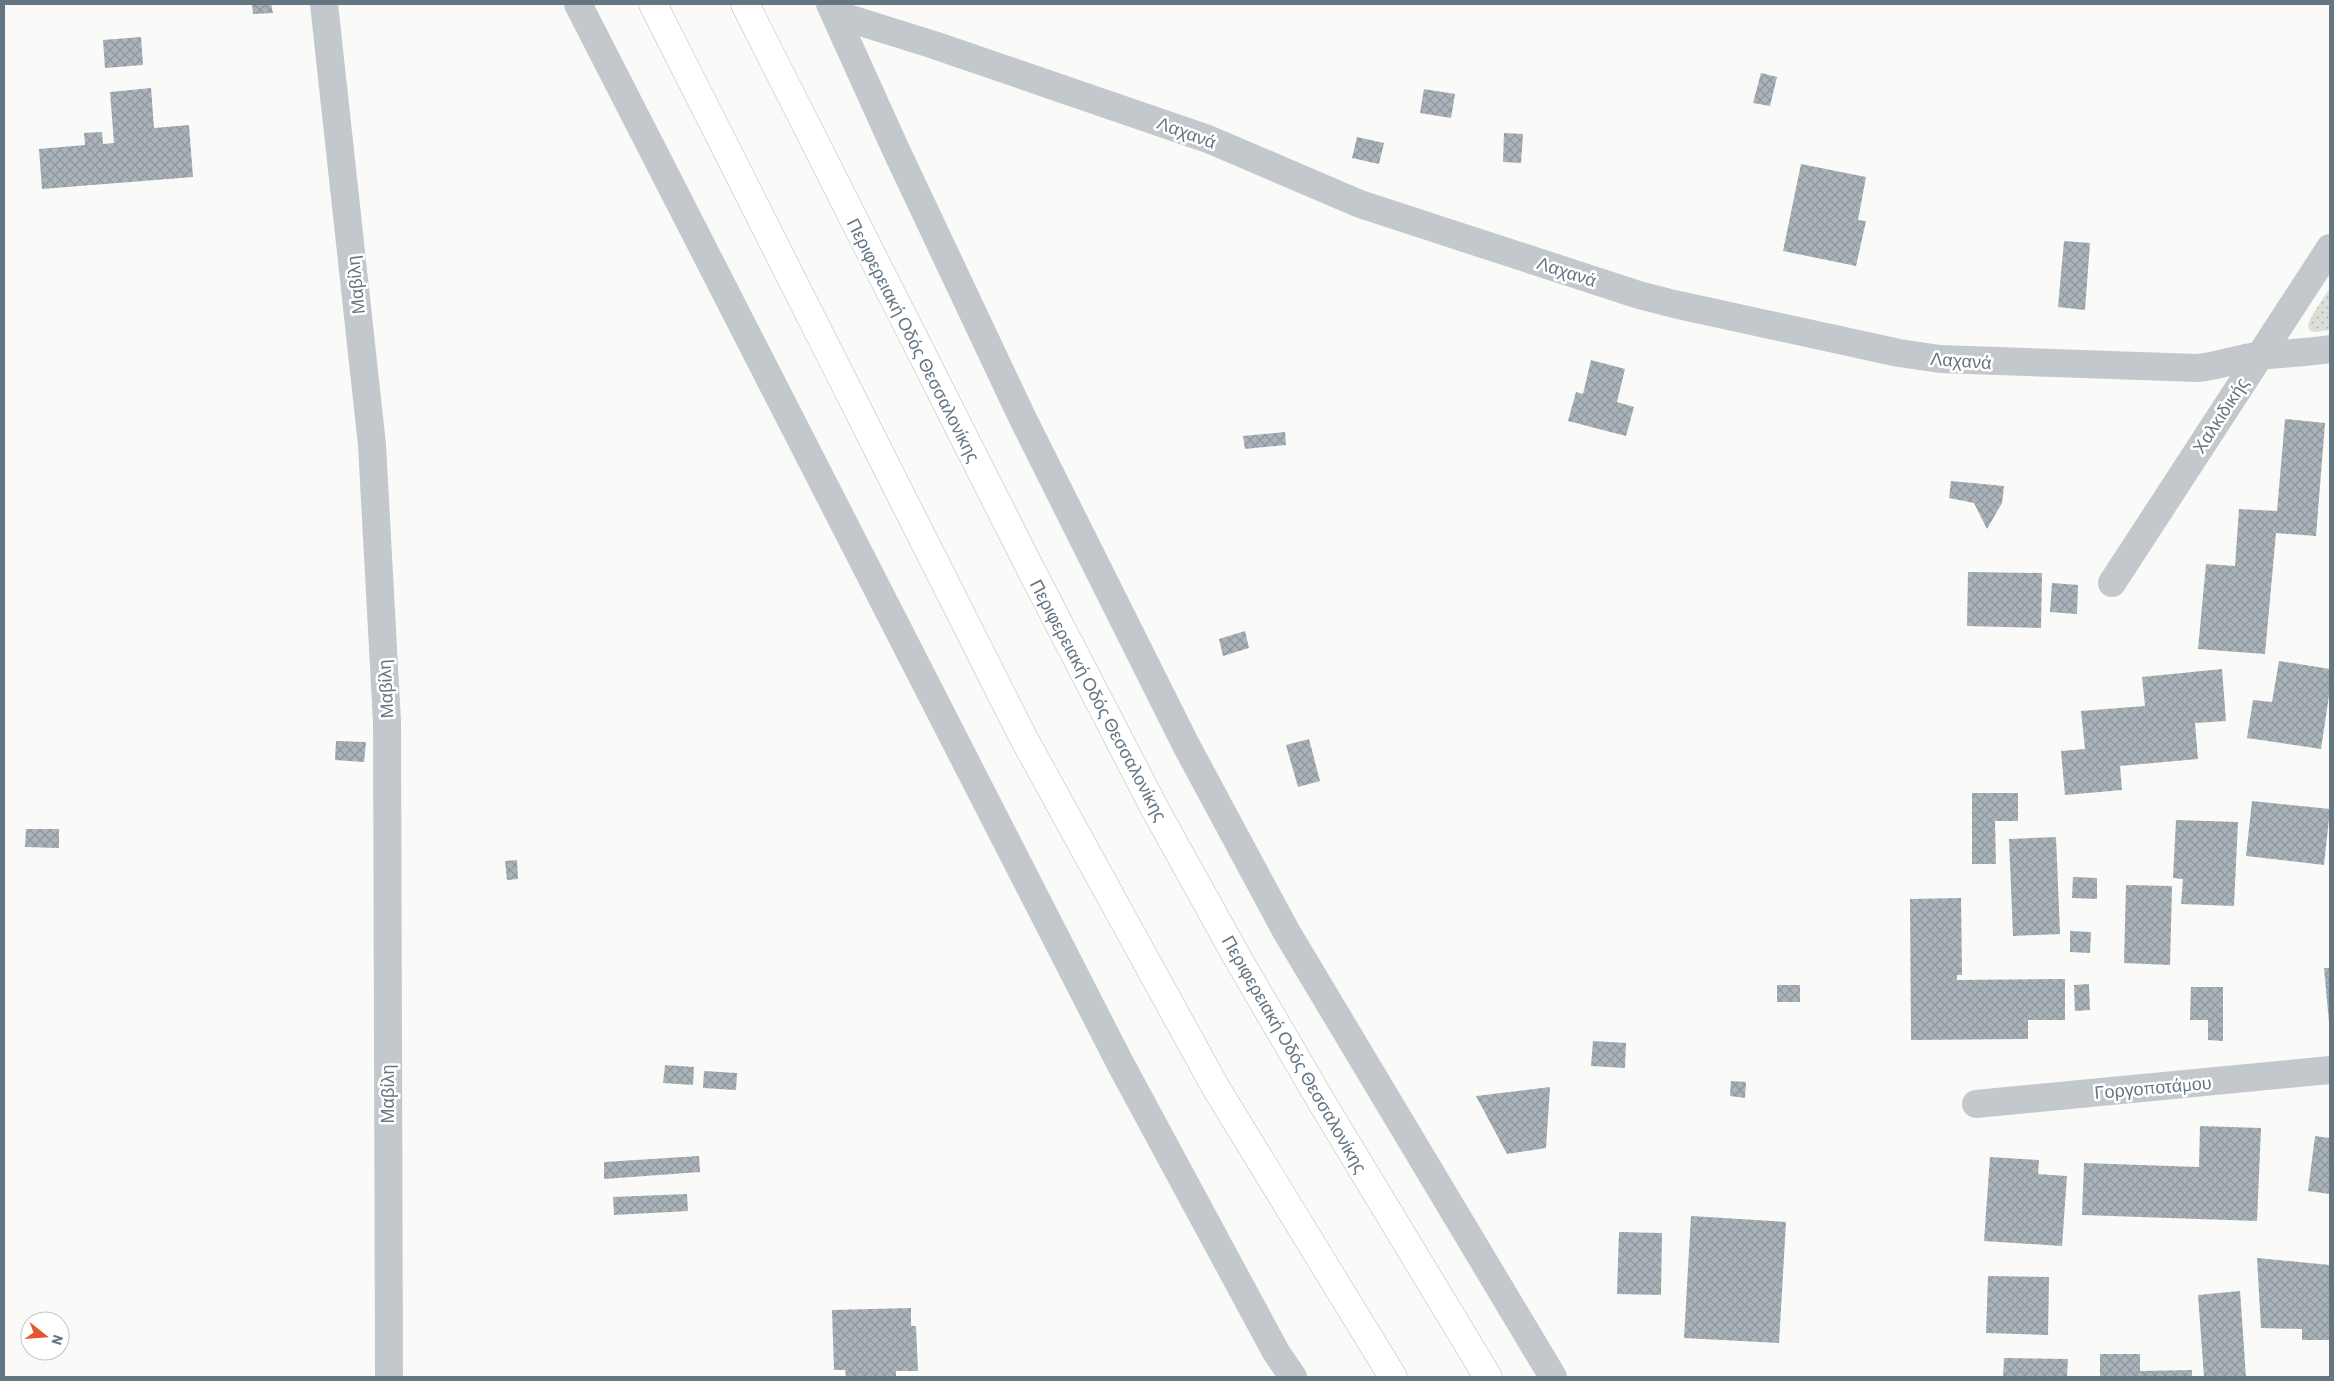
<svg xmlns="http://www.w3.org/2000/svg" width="2334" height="1381" font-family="Barlow,sans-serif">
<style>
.grass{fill:url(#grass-dots)}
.building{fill:url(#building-cross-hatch)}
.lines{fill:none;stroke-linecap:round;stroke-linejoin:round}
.highway-casing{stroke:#b4b9bd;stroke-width:29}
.minor{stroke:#c3c8cc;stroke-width:28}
.highway{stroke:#fff;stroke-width:28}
.labels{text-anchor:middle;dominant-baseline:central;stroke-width:5;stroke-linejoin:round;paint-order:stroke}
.street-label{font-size:18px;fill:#657683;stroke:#fff}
</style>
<defs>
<pattern id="grass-dots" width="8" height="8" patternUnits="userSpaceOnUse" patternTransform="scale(1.25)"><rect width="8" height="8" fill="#dadfd7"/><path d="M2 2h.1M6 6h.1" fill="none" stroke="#b4b9b4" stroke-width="1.8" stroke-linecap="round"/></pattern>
<pattern id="building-cross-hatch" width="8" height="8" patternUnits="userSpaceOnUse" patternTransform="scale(1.25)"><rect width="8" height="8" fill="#aab3b9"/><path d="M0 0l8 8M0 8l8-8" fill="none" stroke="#8e969c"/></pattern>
</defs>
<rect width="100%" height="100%" fill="#fafaf8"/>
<path class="grass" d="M2330 288V330L2316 332 2310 331 2308 325 2311 317Z"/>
<path class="building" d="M252 4H271L273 13 253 14Z
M141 37 143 65 105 68 103 40Z
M1761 73 1777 77 1770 106 1753 103Z
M151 88 154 128 189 125 193 177 42 189 39 149 85 145 84 133 102 132 103 144 114 143 110 92Z
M1424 89 1455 94 1451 118 1420 113Z
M1504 133 1523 134 1521 163 1503 162Z
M1357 137 1384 143 1379 164 1352 158Z
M1801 164 1866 177 1858 220 1866 221 1856 266 1783 251Z
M2064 241 2090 243 2085 310 2058 307Z
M1591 360 1625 369 1617 402 1634 407 1626 436 1568 421 1576 392 1583 394Z
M2285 419 2325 423 2316 536 2276 533 2265 654 2198 649 2206 564 2235 566 2239 509 2277 511Z
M1285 432 1286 445 1245 449 1243 436Z
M1951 481 2004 486 2002 503 1987 529 1974 503 1949 498Z
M1968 572 2042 573 2041 628 1967 626Z
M2052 583 2078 585 2077 614 2050 612Z
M1245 631 1249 648 1223 656 1219 639Z
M2279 661 2330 669V689L2321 749 2247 738 2253 700 2272 702Z
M2222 669 2226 721 2195 723 2198 759 2120 766 2122 790 2065 795 2061 751 2085 749 2081 711 2145 706 2142 677Z
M1309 739 1320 781 1298 787 1286 745Z
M336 741 366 742 364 762 335 760Z
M1972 793H2018V821H1995L1996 864H1972Z
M2252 801 2330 809 2324 865 2246 856Z
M2176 820 2238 822 2234 906 2181 904 2183 879 2173 878Z
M26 829H59V848L25 847Z
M2056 837 2060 934 2013 936 2009 839Z
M517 860 518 879 507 880 505 861Z
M2073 877 2097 878V899L2072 898Z
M2126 885 2172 886 2170 965 2124 963Z
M1961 898 1962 975H1957V980L2065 979V1020H2028V1039L1911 1040 1910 899Z
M2070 931 2091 932 2090 953 2070 952Z
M2324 968H2330V1022H2329Z
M2089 984 2090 1010 2075 1011 2074 985Z
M1777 985H1800V1002H1777Z
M2191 987H2223V1041L2208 1040V1020H2190Z
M1593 1041 1626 1043 1625 1068 1591 1066Z
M665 1065 694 1067 693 1085 663 1083Z
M704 1071 737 1073 736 1090 703 1088Z
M1731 1081 1746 1082 1745 1098 1730 1096Z
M1550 1087 1546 1148 1507 1154 1476 1096Z
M2200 1126 2261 1128 2257 1221 2082 1215 2084 1163 2199 1167Z
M2315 1136 2330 1138V1194L2308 1191Z
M699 1156 700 1172 604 1179V1162Z
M1990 1157 2039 1160 2038 1174 2067 1176 2062 1246 1984 1241Z
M687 1194 688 1211 614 1215 613 1197Z
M1691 1216 1786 1222 1779 1343 1684 1338Z
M1619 1232 1662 1233 1661 1295 1617 1294Z
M2257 1258 2330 1265V1340H2302V1329L2261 1328Z
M1988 1276 2049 1277 2048 1335 1986 1333Z
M2240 1291 2246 1377H2204L2198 1295Z
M911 1308V1326H916L918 1371H896V1377H846L845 1370H834L832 1310Z
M2100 1354H2140V1371L2192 1370V1377H2100Z
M2004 1358 2068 1359 2067 1377H2003Z"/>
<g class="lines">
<g class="highway-casing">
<path id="highway" d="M653 4 1023 737 1216 1088 1393 1377
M745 4 1026 560 1156 811 1237 957 1324 1106 1488 1377"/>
</g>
<path class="minor" d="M324 4 372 445 387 722 389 1377
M578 4 1120 1063 1276 1352 1293 1377
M830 4 896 150 1022 417 1186 745 1286 931 1553 1377
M835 14 934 45 1208 139 1360 204 1639 295 1674 304 1899 353 1940 359 2197 368C2219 366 2238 358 2259 356 2283 353 2307 353 2330 349
M2112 583 2330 248
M1976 1104 2330 1070"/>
<use href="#highway" class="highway"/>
</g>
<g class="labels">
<g class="street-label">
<text transform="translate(1187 132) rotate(20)">Λαχανά</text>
<text transform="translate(1567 271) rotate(18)">Λαχανά</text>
<text transform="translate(355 285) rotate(-96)">Μαβίλη</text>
<text transform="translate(914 340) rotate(63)">Περιφερειακή Οδός Θεσσαλονίκης</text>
<text transform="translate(1961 360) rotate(4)">Λαχανά</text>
<text transform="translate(2220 415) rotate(-57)">Χαλκιδικής</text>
<text transform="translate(385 689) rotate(-93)">Μαβίλη</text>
<text transform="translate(1099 700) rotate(62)">Περιφερειακή Οδός Θεσσαλονίκης</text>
<text transform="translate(1295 1054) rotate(60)">Περιφερειακή Οδός Θεσσαλονίκης</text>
<text transform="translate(2153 1087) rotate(-5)">Γοργοποτάμου</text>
<text transform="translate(387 1094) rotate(-90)">Μαβίλη</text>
</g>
</g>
<rect width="2334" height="1381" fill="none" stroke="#657683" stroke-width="10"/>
<g transform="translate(45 1336) rotate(107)"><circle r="24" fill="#ffffff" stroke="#c1c8cd"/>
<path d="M0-4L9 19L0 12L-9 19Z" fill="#e4572e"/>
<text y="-8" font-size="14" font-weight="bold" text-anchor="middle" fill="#657683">N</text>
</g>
</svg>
